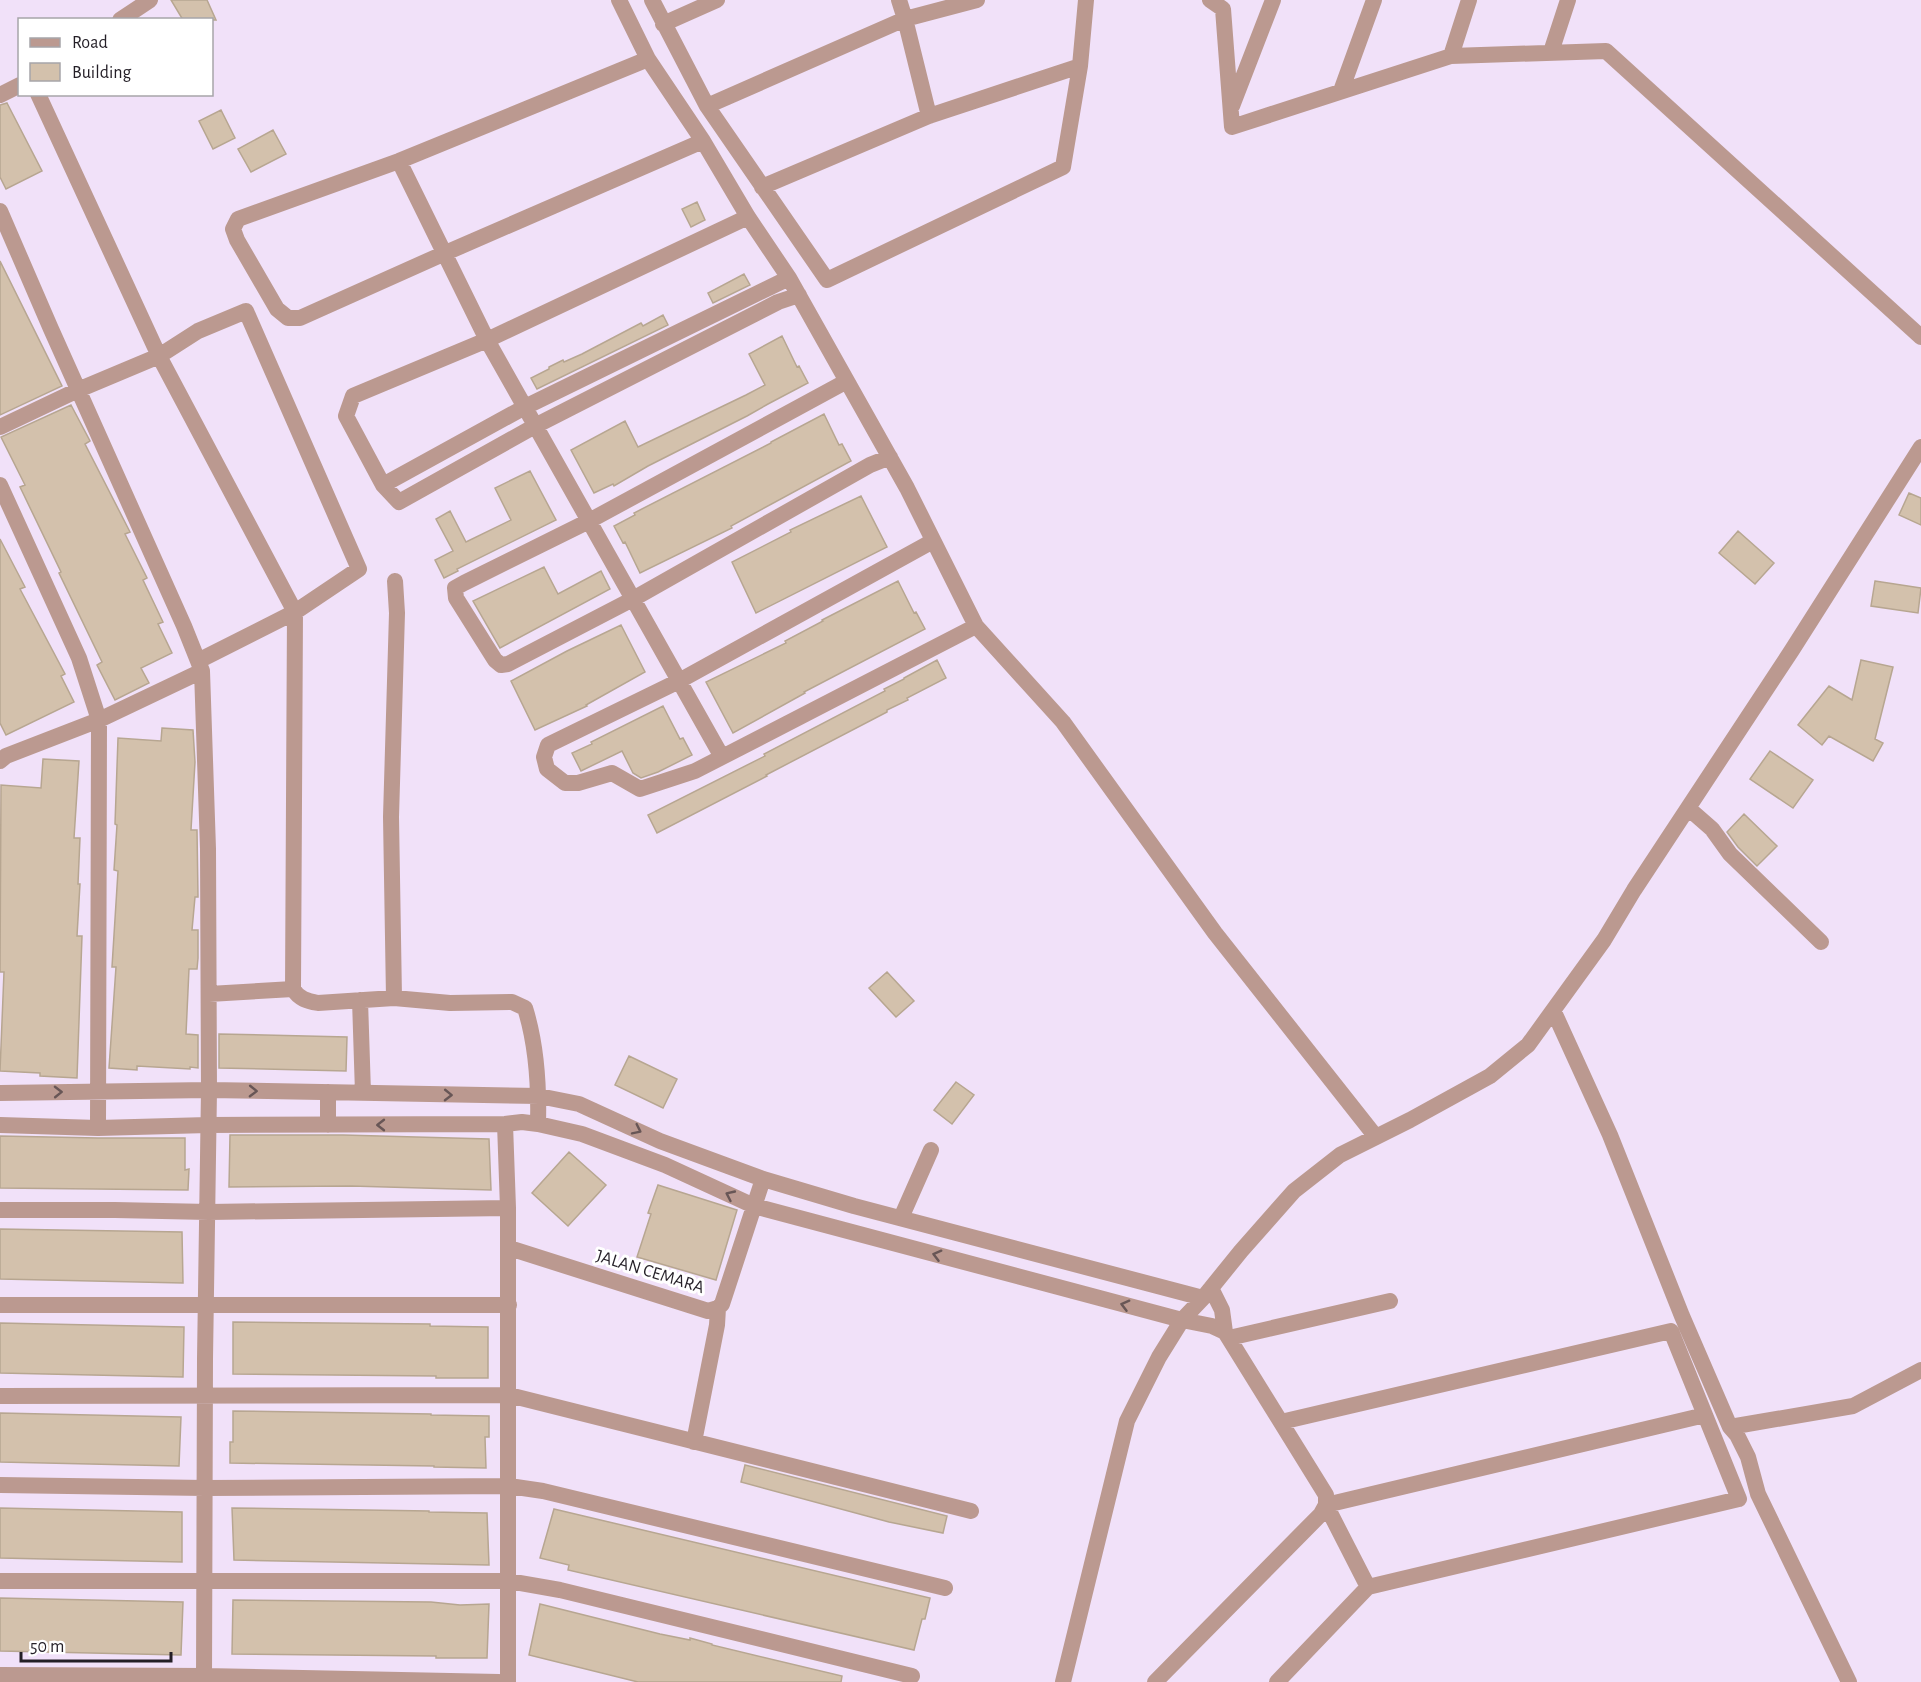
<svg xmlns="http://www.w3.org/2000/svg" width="1921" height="1682" font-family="'Alegreya Sans',sans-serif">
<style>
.building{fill:#d3c1ac;stroke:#b7a691;stroke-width:1.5}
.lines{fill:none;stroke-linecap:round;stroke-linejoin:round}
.street{stroke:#bb9990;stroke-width:16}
.oneway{stroke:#685656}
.labels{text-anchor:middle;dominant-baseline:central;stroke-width:6;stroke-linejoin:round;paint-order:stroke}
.street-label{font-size:18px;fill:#241f27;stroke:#fff}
</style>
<rect width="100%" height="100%" fill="#f1e1f9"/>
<path class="building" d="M171 0H207L216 20H183Z
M7 103 42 171 6 189 0 177V105Z
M221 110 235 138 213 149 199 121Z
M273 130 286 154 251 172 238 149Z
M697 202 705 220 691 227 682 209Z
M0 261 62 386 0 415Z
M744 274 750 285 713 303 708 293Z
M663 315 668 325 537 389 531 378 549 369V367L563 360 564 362 582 354 641 323 643 326Z
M782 336 797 367 799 366 808 383 768 404 747 416 648 466 614 486 613 484 594 493 571 450 625 421 638 447 746 395 765 385 749 354Z
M71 405 90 441 85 444 130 532 125 534 147 578 143 580 163 622 158 624 172 653 141 668 149 683 115 700 97 665 102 662 59 573 61 572 20 487 25 485 1 437Z
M824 414 839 445 842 444 851 461 731 526 732 528 640 573 625 542 623 543 614 526 635 515 634 513 771 443V442Z
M530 471 556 520 457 569 458 571 444 578 435 560 453 551 436 519 450 511 466 542 511 520 495 488Z
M1909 493 1921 498V525L1899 515Z
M861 496 887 547 756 613 732 562 791 532 790 530Z
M1738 531 1774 563 1755 584 1719 553Z
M0 539 25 587 20 589 65 674 61 676 74 702 6 735 0 723Z
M544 567 558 594 601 571 610 589 500 648 473 601Z
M898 581 914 613 916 612 925 629 804 692 805 693 733 733 706 682 786 643 785 641 823 621 822 620Z
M1875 581 1921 588 1918 613 1871 606Z
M621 625 645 672 586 705 587 706 535 730 511 681 567 651Z
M937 660 946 678 907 698 908 700 887 710V712L766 775 767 776 657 833 648 815 765 756 764 754 885 691 884 689 904 679V678Z
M1861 660 1893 667 1875 739 1883 743 1873 761 1829 736 1822 745 1798 725 1829 686 1852 700Z
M663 706 680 739 683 738 692 755 658 772 641 778 633 773 622 751 581 771 572 753 592 744 591 742Z
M162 728 193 730 195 762 191 830H197L198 897H195L192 930H198V958L197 969H189L186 1034 198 1035V1068L190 1067V1069L137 1066V1070L109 1068 116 967H112L118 871 114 870 117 825 115 824 118 738 161 741Z
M1770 751 1813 780 1793 808 1750 779Z
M43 759 79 761 74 838H80L78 884H80L77 936H82L77 1078 40 1076V1073L0 1071 4 972H0L1 785 41 788Z
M1744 814 1777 846 1757 866 1738 847 1727 832Z
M887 972 914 1001 896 1017 869 988Z
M219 1034 347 1037 346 1071 219 1068Z
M629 1056 677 1079 663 1108 615 1085Z
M956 1082 974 1095 952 1124 934 1110Z
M230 1135H343L489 1139 491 1190 351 1186 229 1187Z
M0 1136 98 1138H185V1170L189 1169 188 1190 0 1188Z
M569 1152 606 1185 568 1226 532 1193Z
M658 1185 737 1210 716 1280 637 1257 651 1214 648 1213Z
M0 1229 182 1232 183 1283 0 1279Z
M233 1322 430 1324V1326L488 1327V1378H436V1376L233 1374Z
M0 1323 184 1327 183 1377 0 1373Z
M233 1411 431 1414V1415L489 1416V1437H485L486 1468 434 1467V1466L230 1463V1442H233Z
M0 1413 181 1417 179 1466 0 1462Z
M745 1465 947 1516 943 1533 889 1522 741 1482Z
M0 1508 182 1512V1562L0 1558Z
M232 1508 429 1511V1512L487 1513 489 1565 234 1560Z
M554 1509 930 1598 925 1619H922L914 1650 568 1570 569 1565 540 1558Z
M0 1598 183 1602 181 1655 0 1651Z
M233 1600 431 1602 460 1605 489 1604 487 1658H436V1656L232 1654Z
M540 1604 660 1634 690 1640V1638L712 1644V1645L842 1676 841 1682H638L529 1655Z"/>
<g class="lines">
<path class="street" d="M619 0 648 59 703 141 748 217 789 278 907 488 976 626
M652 0 707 106 827 280 1063 167 1080 66 1086 0
M899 0 905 19 929 116
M1210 0 1223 9 1232 127 1451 56 1606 51 1921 337
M120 20 150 0
M663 24 717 0
M1551 52 1568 0
M1451 56 1469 0
M648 59 399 161 238 219 233 229 237 240 277 309 288 318H300L443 254 703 141
M1341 91 1374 0
M38 94 159 356 295 612 293 989C299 999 307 1001 318 1003L394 998 450 1003 512 1002 525 1008C536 1043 539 1087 538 1124
M0 95 20 85
M707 106 905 19 977 0
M1232 106 1273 0
M399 161 487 340 722 757
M762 187 929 116 1080 66
M0 211 51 329 184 626 202 671 208 849 209 1090 205 1359 204 1682
M748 217 487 340 353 396 346 416 383 485 399 502 535 426 778 302 799 295
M847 381 589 521 464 583 455 588 456 598 495 660 501 665 508 664 633 599 870 465 890 457
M0 427 78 390 159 356 198 331 246 311 359 569 295 612 198 661
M0 485 79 658 99 720 6 756 0 761
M383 485 525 407 789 278
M933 541 679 681 548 745 544 757 547 769 565 783H578L612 773 640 789 695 771 976 626 1063 722 1215 933 1376 1137
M1688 808 1712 829 1730 854 1821 942
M209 994 293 989
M394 998 391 817 397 613 395 581
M360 1000 363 1093
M1554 1012 1610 1135 1682 1316 1730 1427 1737 1435 1748 1457 1758 1494 1849 1682
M328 1092V1125
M0 1093 209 1090 539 1096 579 1104 660 1141 763 1179 854 1206 1203 1298
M505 1124 508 1208V1682
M0 1125 98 1128 208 1125 505 1124 522 1122 538 1124 582 1134 665 1165 754 1206 1182 1320 1212 1326 1225 1332 1326 1495V1505L1321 1514 1155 1682
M98 1128 99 720 202 671
M0 1210H115L209 1212 508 1208
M901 1218 931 1150
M509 1248 708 1311 718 1308 722 1304 763 1179
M1211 1288 1222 1310 1225 1332
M0 1305H509
M1229 1338 1390 1301
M0 1396 509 1395 971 1511
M1705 1415 1739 1499 1368 1587 1326 1505Z
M1281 1422 1671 1331 1705 1415
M1730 1427 1853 1406 1921 1370
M694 1442 717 1325 718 1308
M0 1485 205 1488 509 1486 543 1491 945 1588
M0 1581H508L560 1590 912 1676
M0 1675 204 1676 499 1682
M1063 1682 1127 1421 1159 1357 1182 1320 1203 1298 1241 1251 1294 1191 1340 1155 1410 1120 1490 1076 1528 1045 1604 940 1634 890 1792 650 1921 447
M1277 1682 1368 1587"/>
</g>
<defs><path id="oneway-chevron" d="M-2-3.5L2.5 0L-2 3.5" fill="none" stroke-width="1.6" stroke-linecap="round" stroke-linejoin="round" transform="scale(1.5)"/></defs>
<g class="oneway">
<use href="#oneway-chevron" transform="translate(253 1091) rotate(1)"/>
<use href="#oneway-chevron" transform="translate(58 1092) rotate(-1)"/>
<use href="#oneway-chevron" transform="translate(448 1095) rotate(1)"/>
<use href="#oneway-chevron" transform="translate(381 1125) rotate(180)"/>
<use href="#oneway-chevron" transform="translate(637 1130) rotate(26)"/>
<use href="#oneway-chevron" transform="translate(730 1195) rotate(-155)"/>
<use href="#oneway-chevron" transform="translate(937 1255) rotate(-165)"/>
<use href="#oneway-chevron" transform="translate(1125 1305) rotate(-165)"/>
</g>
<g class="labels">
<g class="street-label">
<text transform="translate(650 1272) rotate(17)">JALAN CEMARA</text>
</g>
</g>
<rect x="18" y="18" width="195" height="78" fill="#ffffff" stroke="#a7a5a9" stroke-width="1.5"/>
<rect x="30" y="38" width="30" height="9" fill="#bb9990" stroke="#a7a5a9" stroke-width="1.5"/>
<text x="72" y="48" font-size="18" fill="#241f27">Road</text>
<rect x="30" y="63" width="30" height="18" fill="#d3c1ac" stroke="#a7a5a9" stroke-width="1.5"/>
<text x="72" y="78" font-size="18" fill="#241f27">Building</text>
<path d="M21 1652v9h150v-9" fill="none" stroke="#241f27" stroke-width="3"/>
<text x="30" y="1652" font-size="18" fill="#241f27" stroke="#ffffff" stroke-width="4.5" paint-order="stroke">50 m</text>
</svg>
